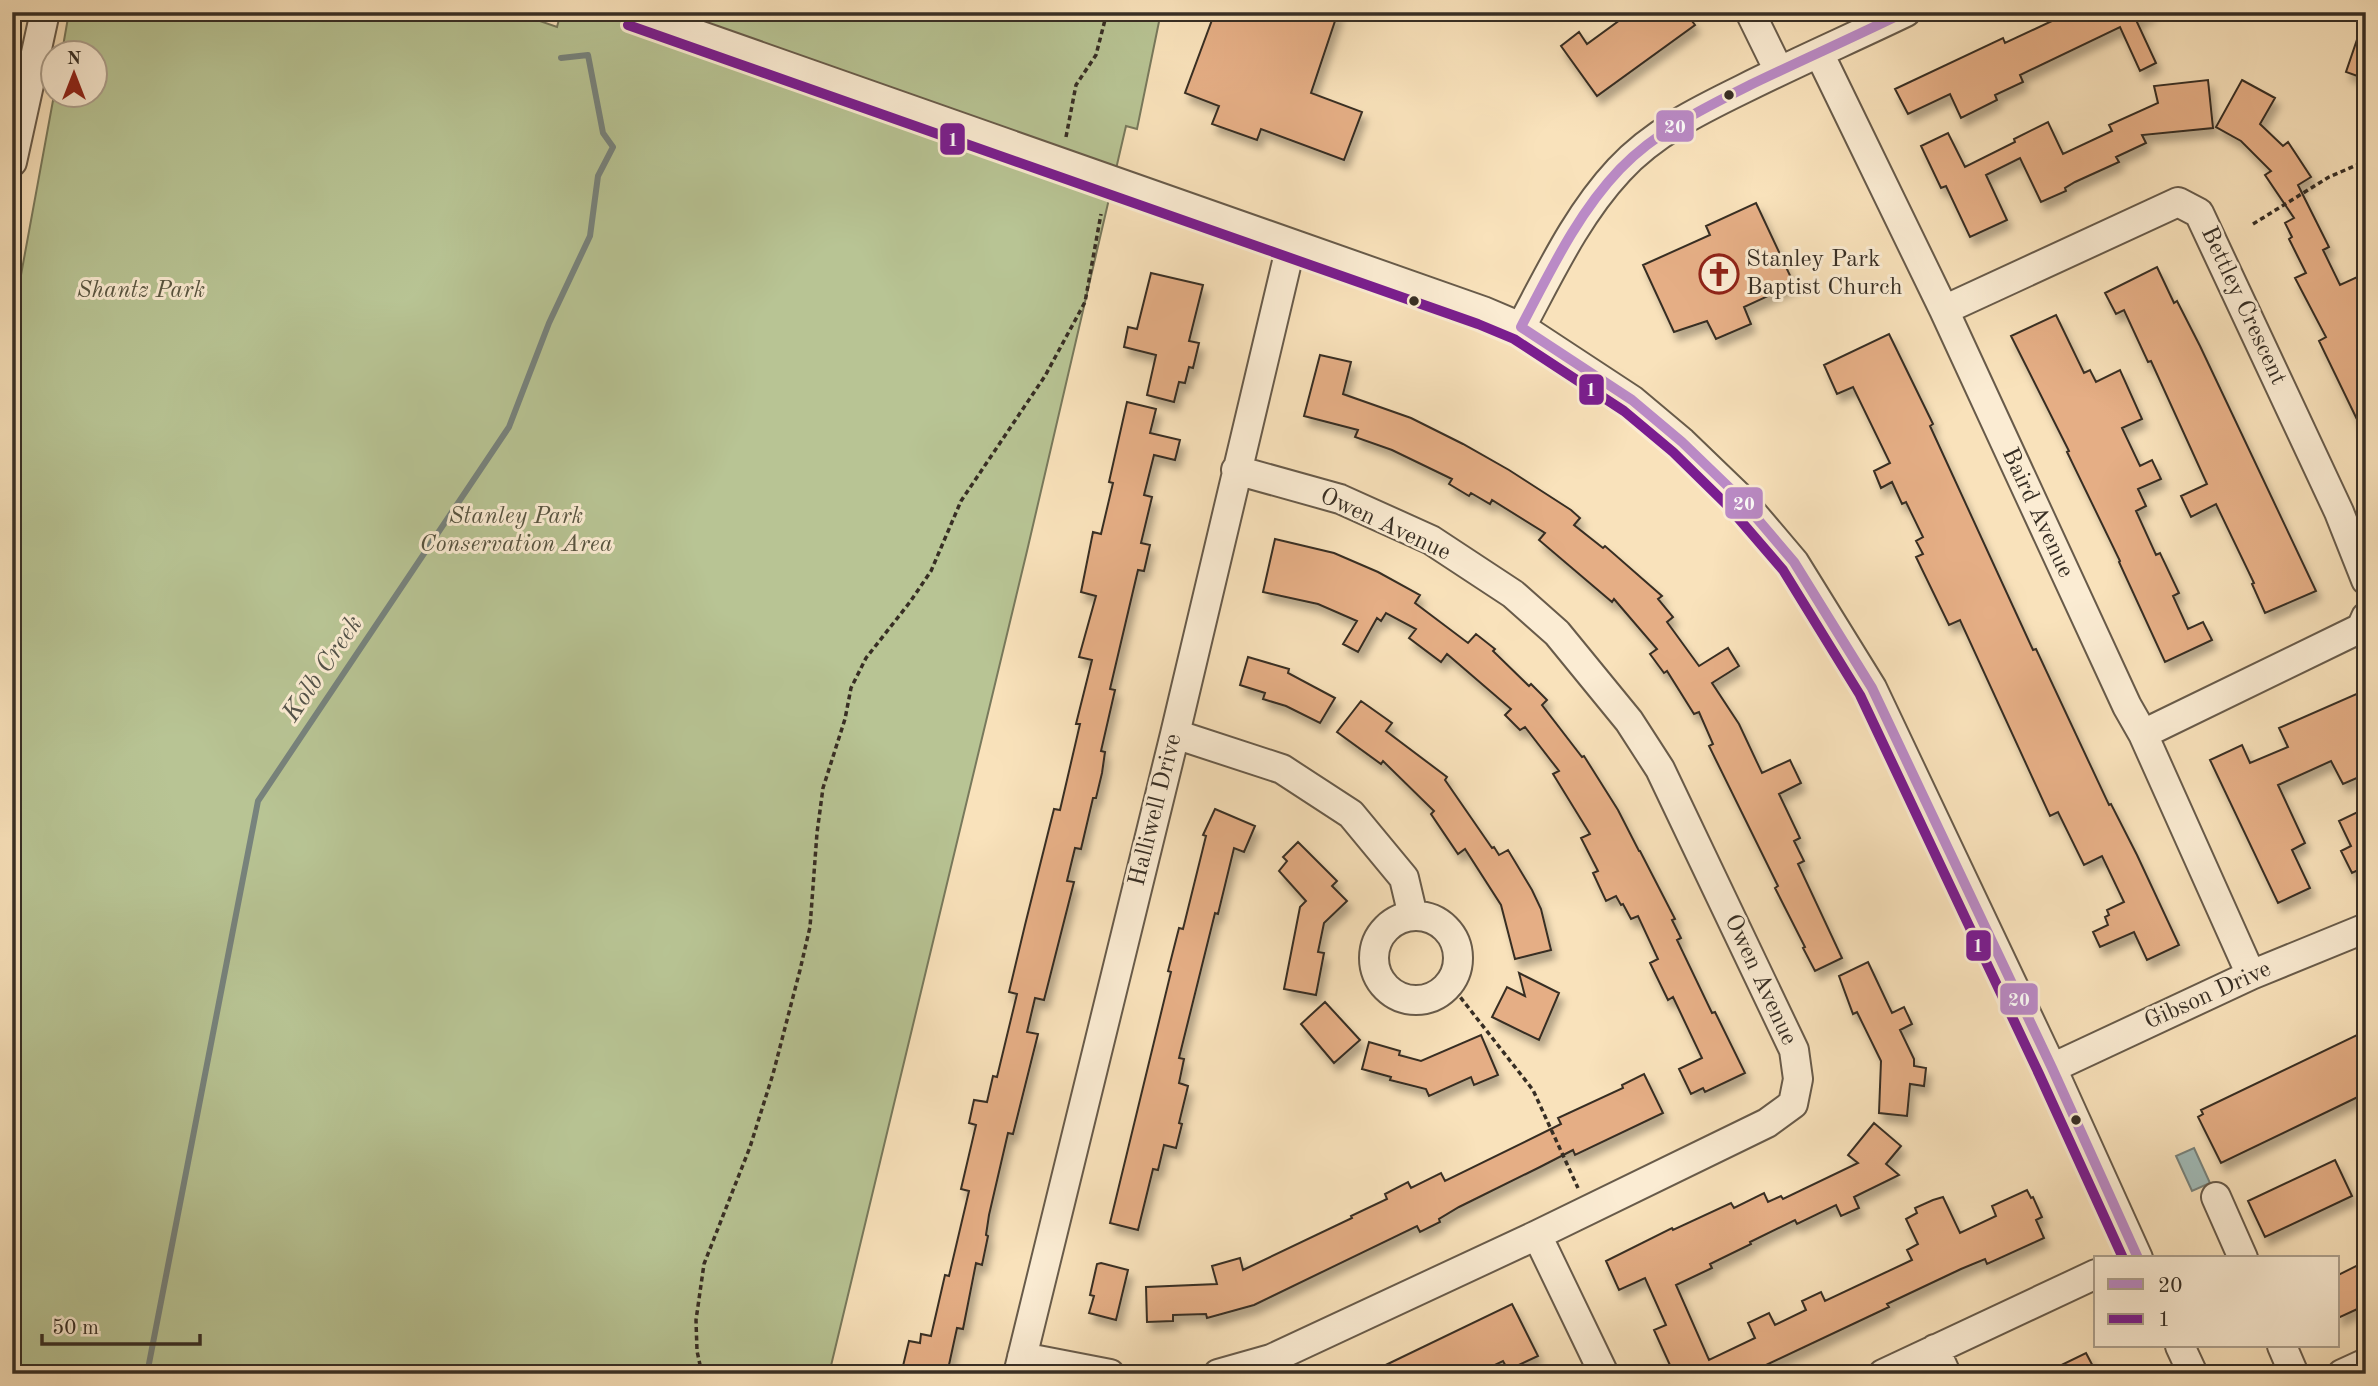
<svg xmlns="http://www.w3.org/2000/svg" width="2378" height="1386" font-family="'Old Standard TT',serif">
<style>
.green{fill:#b8c494;stroke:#78795c;stroke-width:2}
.water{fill:#a1bcb9;stroke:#77837d;stroke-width:2}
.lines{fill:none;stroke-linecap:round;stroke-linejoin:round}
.stream{stroke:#77837d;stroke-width:6}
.building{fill:#e5ae85;stroke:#372e24;stroke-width:2;filter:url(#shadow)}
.minor-casing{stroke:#685b4a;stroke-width:32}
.path{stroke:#372e24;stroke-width:3.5;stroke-dasharray:5 3.5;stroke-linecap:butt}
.minor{stroke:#fbecd3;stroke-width:28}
.bus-1-casing{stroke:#fbecd3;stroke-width:16}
.bus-2-casing{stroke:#fbecd3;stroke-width:16}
.bus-1{stroke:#ba8ac6;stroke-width:10}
.bus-2{stroke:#7a1d90;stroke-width:10}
.bus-dot{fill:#372e24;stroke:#fbecd3;stroke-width:2.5}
.labels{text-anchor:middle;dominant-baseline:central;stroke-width:6;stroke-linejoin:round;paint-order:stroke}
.poi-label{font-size:24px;fill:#372e24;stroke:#fbecd3;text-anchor:start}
.park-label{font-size:24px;font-style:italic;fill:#575440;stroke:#fbecd3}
.street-label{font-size:24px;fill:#372e24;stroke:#fbecd3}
.water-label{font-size:26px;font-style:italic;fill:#525249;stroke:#fbecd3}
.line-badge{stroke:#fbecd3;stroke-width:2.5}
.badge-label{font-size:19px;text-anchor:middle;font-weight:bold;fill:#fff}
</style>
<defs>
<filter id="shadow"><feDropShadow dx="4.5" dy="8" stdDeviation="3.5" flood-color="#0004"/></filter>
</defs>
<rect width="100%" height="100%" fill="#f9e2bb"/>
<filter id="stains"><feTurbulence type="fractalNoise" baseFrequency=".00286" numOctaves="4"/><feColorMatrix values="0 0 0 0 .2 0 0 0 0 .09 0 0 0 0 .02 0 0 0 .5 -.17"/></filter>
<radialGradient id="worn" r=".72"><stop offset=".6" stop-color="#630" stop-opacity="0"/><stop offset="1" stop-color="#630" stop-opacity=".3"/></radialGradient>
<path class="green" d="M69 12H514L557 27 561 12H1161L1137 129 1126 126 1027 551 829 1374H12V324L54 95 94 94V52H62Z"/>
<path class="water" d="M2194 1148 2210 1183 2192 1191 2176 1156Z"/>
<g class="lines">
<path class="stream" d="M147 1374 258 801 509 427 549 323 590 236 598 176 613 147 603 133 588 55 561 58"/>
</g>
<path class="building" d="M1215 12H1338L1311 93 1362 112 1344 160 1261 129 1257 140 1212 124 1219 106 1185 93Z
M1631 12H1685L1695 25 1597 96 1561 46 1579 32 1587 44Z
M2071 12H2152L2136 20 2156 63 2140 71 2120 27 2020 75 2023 82 1995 95 1997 100 1961 118 1950 94 1908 114 1895 89 2003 38 2005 43Z
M2363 22 2366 23V79L2346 72Z
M2208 80 2213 128 2142 135 2146 143 2116 157 2119 162 2075 182 2065 188 2066 191 2041 202 2020 158 1986 175 2007 220 1970 237 1946 186 1941 188 1921 146 1948 133 1965 167 2015 142 2014 139 2048 122 2063 154 2112 131 2109 125 2158 103 2154 86Z
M2242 80 2275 98 2260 124 2283 146 2288 142 2311 177 2298 185 2329 247 2323 250 2340 285 2366 273V438L2319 341 2326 337 2295 278 2306 273 2289 239 2292 237 2285 223 2294 218 2265 175 2271 171 2241 141 2216 127Z
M1756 203 1794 284 1744 307 1751 324 1716 339 1707 321 1674 332 1643 265 1710 235 1706 226Z
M2157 267 2174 303 2177 301 2200 346 2316 591 2265 613 2252 584 2254 583 2216 504 2191 517 2181 496 2207 484 2151 361 2148 362 2124 310 2116 314 2105 293Z
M1151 273 1203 285 1189 341 1199 343 1193 368 1189 367 1185 383 1179 382 1174 402 1147 395 1156 355 1124 347 1128 327 1137 329Z
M2056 315 2084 373 2090 370 2096 382 2120 370 2142 419 2122 428 2140 466 2152 460 2161 479 2138 489 2146 506 2136 511 2156 555 2160 553 2179 593 2173 596 2188 629 2203 622 2212 640 2165 662 2119 562 2120 561 2067 452 2069 451 2011 336Z
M1889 334 1933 424 1930 426 2033 650 2036 649 2109 805 2111 804 2137 855 2179 945 2147 960 2134 932 2100 947 2093 932 2108 925 2105 917 2109 915 2107 910 2124 902 2102 856 2084 865 2058 812 2050 816 1960 620 1949 625 1916 557 1923 554 1916 541 1923 537 1906 502 1902 504 1892 482 1881 488 1874 471 1890 463 1853 387 1837 394 1824 365Z
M1320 355 1351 362 1343 394 1411 418 1463 444 1509 470 1571 510 1580 518 1574 525 1603 548 1605 546 1662 596 1658 599 1673 617 1667 622 1699 666 1728 648 1739 666 1712 683 1739 724 1762 773 1790 760 1801 783 1779 794 1800 838 1794 841 1804 861 1798 864 1842 958 1815 971 1803 948 1805 947 1775 888 1778 886 1709 746 1713 744 1699 712 1694 714 1667 671 1664 673 1650 654 1657 649 1614 599 1612 602 1539 540 1545 533 1492 500 1490 504 1471 493 1469 496 1449 484 1452 479 1392 450 1355 437 1358 430 1304 416Z
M1127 402 1156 409 1150 433 1180 440 1175 460 1154 455 1144 495 1152 497 1141 543 1150 545 1144 571 1138 570 1110 689 1115 690 1101 751 1105 752 1102 773 1096 798H1093L1081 849 1075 848 1067 881 1074 882 1044 1000 1035 998 1027 1032 1038 1034 1013 1134 1008 1133 989 1215 986 1235 988 1236 982 1265 976 1263 963 1329 957 1328 947 1374H916L917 1369 903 1366 909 1341 920 1343 921 1334 931 1336 945 1275 949 1276 969 1191 961 1189 976 1125 969 1123 974 1100 987 1102 993 1076 997 1077 1017 994 1009 992 1025 925 1054 809 1060 810 1080 724H1076L1092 660 1079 657 1096 596 1081 592 1093 532 1101 534 1113 483 1109 482Z
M1275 539 1334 553 1378 572 1420 595 1415 603 1468 643 1476 634 1495 649 1493 651 1529 686 1531 684 1547 700 1542 705 1582 757 1584 756 1618 810 1639 851H1640L1675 919 1672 920 1681 938 1677 940 1712 1013 1715 1012 1745 1073 1705 1092 1703 1088 1691 1094 1679 1069 1702 1058 1673 997 1668 1000 1650 963 1658 959 1638 916 1631 919 1623 904 1621 905 1616 896 1606 901 1593 873 1598 871 1581 838 1590 834 1553 774 1559 771 1525 727 1520 730 1505 715 1511 709 1447 654 1441 662 1409 638 1416 629 1386 613 1381 621 1377 618 1358 652 1343 644 1357 621 1318 604 1263 592Z
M1248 657 1289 669 1288 673 1335 698 1320 723 1286 706 1263 699 1265 693 1240 685Z
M2361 692 2366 702V774L2343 784 2331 761 2278 785 2305 843 2292 850 2310 888 2278 903 2210 760 2242 745 2250 763 2288 747 2279 728Z
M1361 701 1392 723 1386 731 1447 777 1445 780 1492 848 1494 847 1499 855 1508 850 1532 890 1541 909 1551 950 1515 959 1501 905 1465 849 1458 854 1431 814 1434 811 1383 761 1381 764 1337 732Z
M2366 808V876L2362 868 2352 873 2341 851 2351 846 2339 821Z
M1215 809 1255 826 1244 852 1234 848 1218 914 1215 913 1179 1058 1184 1059 1179 1083 1188 1086 1179 1123 1182 1124 1176 1148 1164 1145 1158 1170 1153 1169 1138 1230 1110 1223 1171 972 1168 971 1179 928 1183 929 1206 836 1203 835Z
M1298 842 1337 881 1332 886 1347 901 1324 923 1318 952 1324 953 1316 995 1284 989 1300 907 1306 901 1279 871 1287 861 1283 857Z
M1868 962 1892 1013 1904 1007 1912 1024 1900 1030 1914 1059V1066L1926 1068 1924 1086 1910 1084 1907 1116 1879 1113 1881 1061 1857 1012 1853 1014 1839 976Z
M1519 973 1559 993 1539 1040 1492 1017 1507 987 1525 996Z
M1325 1002 1360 1040 1334 1063 1301 1024Z
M1481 1035 1498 1075 1474 1085 1471 1077 1429 1096 1426 1089 1390 1080 1391 1077 1362 1069 1369 1042 1400 1051 1399 1055 1421 1061Z
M2357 1035 2366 1053V1093L2221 1163 2198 1117 2203 1114 2201 1110Z
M1644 1074 1663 1113 1575 1155 1573 1150 1540 1167 1459 1207 1439 1219 1440 1222 1420 1232 1417 1226 1254 1305 1207 1318 1206 1314 1173 1315V1321L1147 1322 1146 1287 1217 1284 1212 1266 1240 1258 1243 1270 1352 1218 1351 1216 1387 1199 1385 1194 1408 1182 1411 1188 1441 1173 1445 1181 1561 1124 1558 1118 1623 1088 1622 1085Z
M1874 1123 1901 1146 1886 1164 1899 1175 1854 1197 1859 1208 1841 1216 1836 1205 1797 1224 1795 1220 1750 1242 1751 1244 1710 1264 1712 1268 1676 1285 1709 1360 1755 1338 1748 1323 1769 1313 1775 1325 1806 1310 1802 1301 1821 1292 1825 1301 1912 1260 1907 1250 1918 1244 1906 1219 1917 1213 1915 1208 1933 1200 1943 1197 1960 1233 1996 1216 1992 1206 2027 1190 2031 1198 2033 1197 2042 1217 2036 1220 2044 1238 1987 1264 1985 1259 1961 1269 1887 1304 1889 1307 1747 1374H1674L1654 1330 1666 1325 1645 1278 1619 1290 1606 1261 1672 1228 1673 1230 1731 1203 1734 1208 1764 1193 1768 1202 1781 1196 1783 1199 1858 1163 1848 1155Z
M2335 1160 2352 1196 2265 1237 2248 1201Z
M2366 1261V1305L2338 1318V1275Z
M1101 1263 1128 1270 1116 1320 1089 1313 1094 1296 1090 1295 1097 1264Z
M1512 1304 1538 1356 1508 1370 1503 1361 1476 1374H1367Z
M2086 1353 2097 1374H2043Z"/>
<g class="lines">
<g class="minor-casing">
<path id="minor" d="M633 12 1483 311 1521 327 1632 400 1682 442 1737 495 1794 562 1872 688 2052 1068 2138 1258
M1750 12 1779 71
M1819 53 1944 310 2127 706 2143 734 2251 975
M12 162 45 12
M1944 310 2178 202 2199 213 2339 512 2366 580
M1521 327C1550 273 1577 215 1619 170 1653 133 1698 111 1743 89 1797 62 1852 38 1906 12
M1175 734 1282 769 1351 814 1404 878 1413 916
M2143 734 2361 628 2366 617
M1374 958a42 42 0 1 1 84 0a42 42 0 1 1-84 0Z
M2052 1068 2251 975 2366 928
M2216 1197 2243 1258
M1537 1235 1604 1374
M2180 1346 2193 1374
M2282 1346 2294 1374
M1935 1349 1946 1374
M1022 1357 1110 1374
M1018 1374 1175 734 1291 245
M1218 1374 1271 1359 1537 1235 1767 1123 1793 1104 1798 1079 1794 1050 1660 769 1629 721 1557 633 1513 594 1431 540 1340 499 1236 470
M1883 1374 2096 1274
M2342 1374 2366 1363"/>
</g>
<path class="path" d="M1066 137 1076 85 1096 55 1107 12
M2253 224 2329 177 2366 161
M1450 984 1533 1090 1578 1188
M702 1374 697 1351 696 1320 704 1264 750 1147 773 1074 800 970 810 927 817 833 823 788 845 719 851 688 866 658 910 602 931 571 961 501 1045 376 1085 302 1101 214"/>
<use href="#minor" class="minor"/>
<g class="bus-1-casing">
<path id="bus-1" d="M1521 327 1632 400 1682 442 1737 495 1794 562 1872 688 2052 1068 2138 1258
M1521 327C1550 272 1577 214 1620 169 1657 131 1704 108 1750 85 1802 60 1854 37 1905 12"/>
</g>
<g class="bus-2-casing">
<path id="bus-2" d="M628 25 1478 324 1514 339 1624 411 1673 452 1727 505 1783 570 1860 695 2039 1074 2123 1258"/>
</g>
<use href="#bus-1" class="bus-1"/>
<use href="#bus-2" class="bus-2"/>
</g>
<defs>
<g id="church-ring" transform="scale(2.0125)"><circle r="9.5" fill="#fbecd3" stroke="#8f2418" stroke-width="1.5"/><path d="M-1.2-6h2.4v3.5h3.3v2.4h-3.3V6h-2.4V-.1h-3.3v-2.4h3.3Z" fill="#8f2418"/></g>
</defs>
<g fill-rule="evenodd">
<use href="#church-ring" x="1719" y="274"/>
</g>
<g class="bus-dot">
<circle cx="1729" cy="95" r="6"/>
<circle cx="1414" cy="301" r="6"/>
<circle cx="2076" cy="1120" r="6"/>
</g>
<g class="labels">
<g class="poi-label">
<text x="1746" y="260">Stanley Park<tspan x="1746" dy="28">Baptist Church</tspan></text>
</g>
<g class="park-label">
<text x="141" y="291">Shantz Park</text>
<text x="516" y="517">Stanley Park<tspan x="516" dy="28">Conservation Area</tspan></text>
</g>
<g class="street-label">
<text transform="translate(2243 306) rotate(65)">Bettley Crescent</text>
<text transform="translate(2037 513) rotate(65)">Baird Avenue</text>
<text transform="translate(1385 525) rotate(25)">Owen Avenue</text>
<text transform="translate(1156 810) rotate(-76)">Halliwell Drive</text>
<text transform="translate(1760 980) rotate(65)">Owen Avenue</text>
<text transform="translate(2208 996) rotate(-24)">Gibson Drive</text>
</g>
<g class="water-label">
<text transform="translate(323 669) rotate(-56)">Kolb Creek</text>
</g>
</g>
<g class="line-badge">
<rect x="1655" y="109" width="40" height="34" rx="7" fill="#ba8ac6"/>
<rect x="939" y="122" width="27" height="34" rx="7" fill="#7a1d90"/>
<rect x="1578" y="373" width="27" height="33" rx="7" fill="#7a1d90"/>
<rect x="1724" y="486" width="40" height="34" rx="7" fill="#ba8ac6"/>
<rect x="1965" y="929" width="27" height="33" rx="7" fill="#7a1d90"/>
<rect x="1999" y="982" width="40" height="34" rx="7" fill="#ba8ac6"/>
</g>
<g class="badge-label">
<text x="1675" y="133">20</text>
<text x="953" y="146">1</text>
<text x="1591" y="396">1</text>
<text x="1744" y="510">20</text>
<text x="1978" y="952">1</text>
<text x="2019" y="1006">20</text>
</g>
<rect width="2378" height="1386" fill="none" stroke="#f9e2bb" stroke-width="42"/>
<rect x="14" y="14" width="2350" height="1358" fill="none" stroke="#372e24" stroke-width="3.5"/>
<rect x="21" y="21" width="2336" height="1344" fill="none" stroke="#372e24" stroke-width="2"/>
<rect x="2094" y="1256" width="245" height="91" fill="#fbecd3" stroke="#ada08d" stroke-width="2"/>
<rect x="2108" y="1279" width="35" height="10" fill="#ba8ac6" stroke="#ada08d" stroke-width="2"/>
<text x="2158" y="1292" font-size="21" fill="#372e24">20</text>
<rect x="2108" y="1314" width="35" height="10" fill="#7a1d90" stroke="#ada08d" stroke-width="2"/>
<text x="2158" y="1326" font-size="21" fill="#372e24">1</text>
<g transform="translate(74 74)"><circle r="33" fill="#fbecd3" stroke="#ada08d" stroke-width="2"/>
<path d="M0-5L12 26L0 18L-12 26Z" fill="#8f2418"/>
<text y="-10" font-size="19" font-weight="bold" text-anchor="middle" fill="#372e24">N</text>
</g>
<path d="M42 1334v10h158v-10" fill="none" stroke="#372e24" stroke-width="3.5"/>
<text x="52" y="1334" font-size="21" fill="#372e24" stroke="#fbecd3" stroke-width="5" paint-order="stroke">50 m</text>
<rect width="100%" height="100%" filter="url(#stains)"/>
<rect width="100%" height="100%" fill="url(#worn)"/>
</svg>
